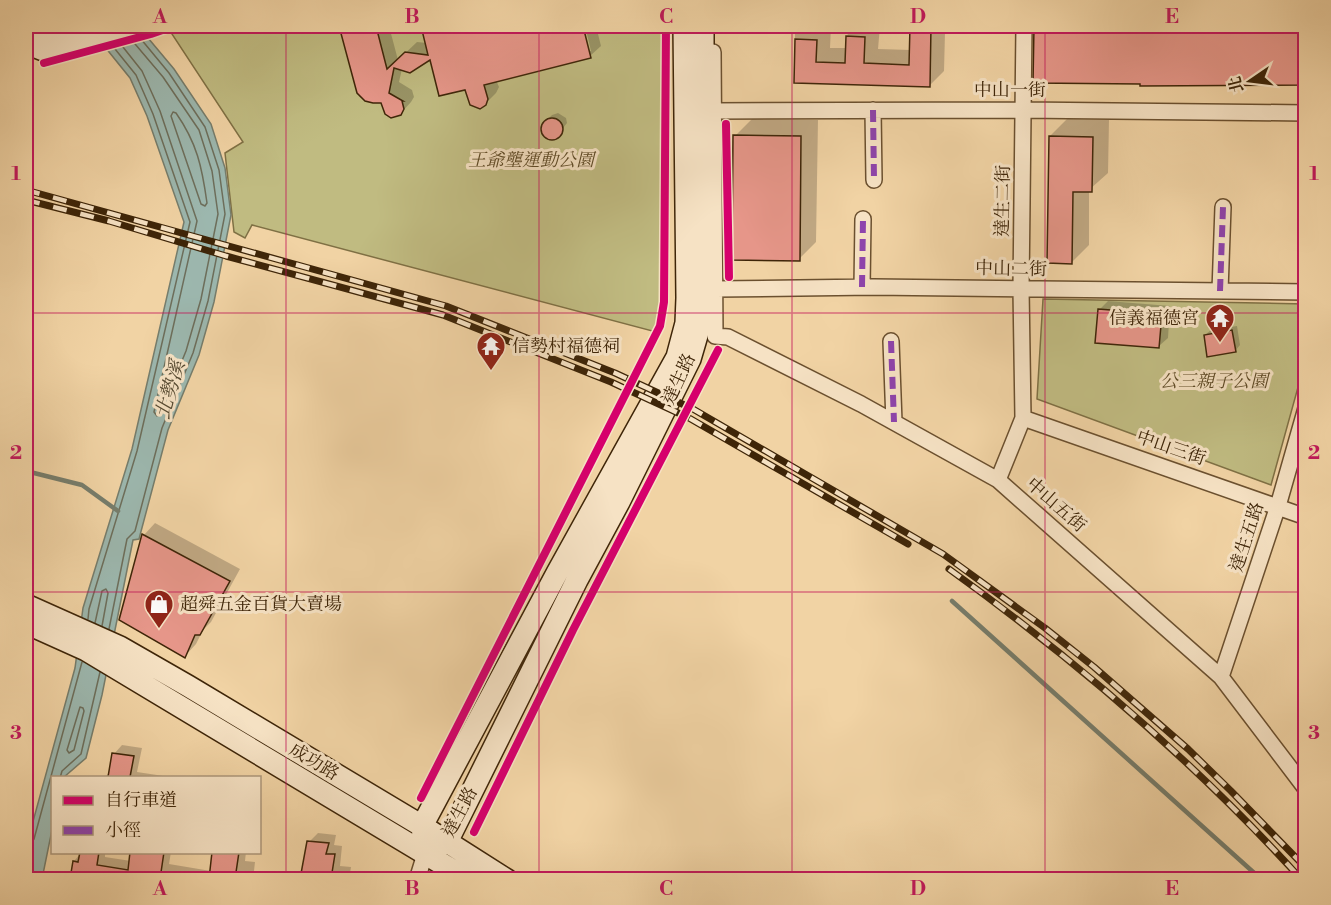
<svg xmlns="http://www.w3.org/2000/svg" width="1331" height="905" font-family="'Libre Bodoni','Noto Serif TC',serif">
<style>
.green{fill:#c0bb81;stroke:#7f7044;stroke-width:1.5}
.water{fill:#9cb7ae;stroke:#767d6c;stroke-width:1.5}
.shadow{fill:#0003}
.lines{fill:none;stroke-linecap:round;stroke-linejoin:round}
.shore{stroke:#6d6e5b;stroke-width:1.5}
.stream{stroke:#767d6c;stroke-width:4.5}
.building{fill:#e69689;stroke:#3e2508;stroke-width:1.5}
.street-casing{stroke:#6b502f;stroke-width:18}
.secondary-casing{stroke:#3e2508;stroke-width:24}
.street{stroke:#f6e2c4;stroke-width:15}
.secondary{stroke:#f6e2c4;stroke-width:21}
.rail-casing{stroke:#3e2508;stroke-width:7}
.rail{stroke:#f6e2c4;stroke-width:4.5;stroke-dasharray:14;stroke-linecap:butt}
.quiet{stroke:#8e44ad;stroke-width:6;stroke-dasharray:12 6;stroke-linecap:butt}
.cycleway-casing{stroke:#f6e2c4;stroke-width:11}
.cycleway{stroke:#d6006c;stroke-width:8}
.grid{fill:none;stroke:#c2185b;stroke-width:1.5;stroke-opacity:0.55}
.labels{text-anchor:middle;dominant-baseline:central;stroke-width:6;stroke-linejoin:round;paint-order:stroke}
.street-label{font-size:18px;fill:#3e2508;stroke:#f6e2c4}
.park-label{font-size:18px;font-style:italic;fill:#5e4a26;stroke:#f6e2c4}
.poi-label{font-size:18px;fill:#3e2508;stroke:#f6e2c4;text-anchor:start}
.water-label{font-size:20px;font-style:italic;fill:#564a32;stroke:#f6e2c4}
.neatline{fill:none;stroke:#c2185b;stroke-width:2}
.grid-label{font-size:20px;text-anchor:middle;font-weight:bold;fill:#c2185b}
</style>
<rect width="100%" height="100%" fill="#f1d3a4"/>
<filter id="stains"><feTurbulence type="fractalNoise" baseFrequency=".00333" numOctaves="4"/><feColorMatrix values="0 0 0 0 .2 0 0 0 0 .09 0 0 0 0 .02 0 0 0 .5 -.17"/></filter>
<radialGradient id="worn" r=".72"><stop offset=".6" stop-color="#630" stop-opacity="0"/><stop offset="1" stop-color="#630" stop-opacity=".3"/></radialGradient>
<path class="green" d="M174 26H666L664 302 660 326 656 332 252 225 245 238 234 232 225 153 243 142 168 28Z
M1043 299 1305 304V362L1271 485 1037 399Z"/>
<path class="water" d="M88 26H138L174 69 211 124 225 168 231 215 214 302 199 355 168 430 139 539 133 540 102 695 86 758 64 777 52 778V830L42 879 26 880V847L75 668 83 608 132 449 184 222 147 116 130 78Z"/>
<path class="shadow" d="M341 26H389L398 60 417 42 427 43 422 26H581L588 51H591L585 26H596L601 46 590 56 496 80 499 87 496 93 485 104 431 57 402 69 399 82 412 90 414 97 411 102 400 114 382 101 358 93Z
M795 26H831L830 48H847L848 26H880L878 49 911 50V26H979L970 34 945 33 944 71 929 86 795 82Z
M1034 26H1306V83L1141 84V82H1035Z
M558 113 566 118 567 123 556 137 550 138 545 135 543 129 546 121 552 115Z
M752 119 818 120 816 242 799 259 735 136Z
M1067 119 1109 120 1108 173 1089 190V245L1072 262 1050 136Z
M1108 301 1170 306 1168 338 1159 346 1099 310Z
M1237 326 1240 345 1235 351 1205 335 1211 330Z
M155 523 240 569 211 622 203 630 196 644 185 656 144 535Z
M122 745 142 748 137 772 177 778H104L110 772 114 754Z
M318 833 336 835 334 845 342 846 340 866 351 867 349 880H303L309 842Z
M82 852H105V857L131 861 132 852H171L169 864 211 871 214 852H246L245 861 255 862 253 880H124L101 877V880H72L74 861Z"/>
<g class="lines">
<path class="shore" d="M119 42 142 71 160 111 197 221 154 412 157 416 160 414 186 351 201 299 218 214 212 171 199 130 163 77 130 38
M173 112 176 113C197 143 202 167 207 203L205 206 201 204 171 116Z
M88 619 89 609 137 451 190 222 153 114 136 75 111 44
M95 623 102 591 106 589 108 593 102 626
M109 629 127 539 135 531 162 428 193 353 208 301 225 214 219 170 205 127 169 73 136 33
M80 707 83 708 84 711 74 750 69 753 67 750Z
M60 778 62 771 81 754 100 672
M26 844 31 843 34 839 82 662"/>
<path class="stream" d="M26 471 82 485 118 511
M952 601 1262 880"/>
</g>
<path class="building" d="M339 26H376L387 69 405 52 428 55 421 26H583L591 58 484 85 488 99 486 105 480 109 470 105 465 90 439 96 430 60 410 73 394 68 389 93 403 101H402L404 109 401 115 391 118 385 114 381 103H373L365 101 357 93Z
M910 26H931L930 87 794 83 795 39 817 40 816 62 845 63 846 36 865 37 864 63 909 65Z
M1034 26H1134V32L1305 31V85L1140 86V84L1033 83Z
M541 129a11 11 0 1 1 22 0a11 11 0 1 1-22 0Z
M733 135 801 136 800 261 732 260Z
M1049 136 1093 137 1092 192H1073L1072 264 1047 263Z
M1098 309 1162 314 1159 348 1095 343Z
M1232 330 1236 352 1207 357 1204 335Z
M142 534 230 581 200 635H195L185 658 119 620Z
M112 753 134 756 130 777H108Z
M307 841 329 843 326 854H335L331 879H300Z
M80 852H99L97 865 128 870 130 852H164L160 879 95 878 94 879H70L73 861 78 862Z
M212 852H239L235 879H209Z"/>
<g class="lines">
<g class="street-casing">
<path id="street" d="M713 52 715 336 728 337 861 404 998 480 1221 677 1306 789
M873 110 874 180
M714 111 1023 110 1306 113
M862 287 863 219
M716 289 873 287 1306 292
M1220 291 1223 207
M891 341 894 422
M1023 418 1306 517
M998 480 1023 418 1021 289 1024 26
M1221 677 1278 506 1306 408
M417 880 425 854"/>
</g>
<g class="secondary-casing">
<path id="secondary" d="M684 26 687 298 686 323 677 357 557 573 422 826 425 854 447 842 577 580 619 502 690 359 700 325 703 295V26
M26 43 46 51 74 45 127 26
M26 43 75 26
M26 605 120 647 188 686 422 826 507 880
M26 623 86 650 469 880"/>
</g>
<use href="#street" class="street"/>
<use href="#secondary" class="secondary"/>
<g class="rail-casing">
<path id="rail" d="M26 190 446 306 615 373 693 409 943 554 1045 628 1094 667 1188 749 1231 791 1306 868
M26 200 109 221 226 256 443 315 611 382 689 418 908 544
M949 569C1077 661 1196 763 1302 880"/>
</g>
<use href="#rail" class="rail"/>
<path class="quiet" d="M873 110 874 180
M862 287 863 219
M1220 291 1223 207
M891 341 894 422"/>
<g class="cycleway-casing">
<path id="cycleway" d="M44 63 151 34 174 26
M726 124 729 277
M421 798 660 326 664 302 666 26
M474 832 573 630 718 350"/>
</g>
<use href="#cycleway" class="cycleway"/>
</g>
<path class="grid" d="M286 26V880M539 26V880M792 26V880M1045 26V880M26 313H1306M26 592H1306"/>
<defs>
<g id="temple-pin" transform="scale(1.5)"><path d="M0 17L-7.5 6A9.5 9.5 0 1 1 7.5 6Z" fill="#8f2418" stroke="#f6e2c4"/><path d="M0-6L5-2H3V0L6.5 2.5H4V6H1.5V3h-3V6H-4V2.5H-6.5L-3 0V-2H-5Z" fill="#fff"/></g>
<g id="shop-pin" transform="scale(1.5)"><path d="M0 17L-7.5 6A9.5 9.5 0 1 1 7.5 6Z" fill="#8f2418" stroke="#f6e2c4"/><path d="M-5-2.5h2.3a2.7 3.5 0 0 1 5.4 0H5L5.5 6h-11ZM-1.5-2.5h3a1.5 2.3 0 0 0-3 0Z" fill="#fff"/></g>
</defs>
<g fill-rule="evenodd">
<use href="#temple-pin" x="1220" y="318"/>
<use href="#temple-pin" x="491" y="346"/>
<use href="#shop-pin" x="159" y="604"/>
</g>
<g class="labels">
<g class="street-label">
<text x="1010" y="90">中山一街</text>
<text transform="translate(1003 201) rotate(-89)">達生二街</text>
<text transform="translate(1011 269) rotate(1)">中山二街</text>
<text transform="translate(679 379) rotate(-65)">達生路</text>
<text transform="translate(1171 448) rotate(19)">中山三街</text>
<text transform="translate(1056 505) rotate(41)">中山五街</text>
<text transform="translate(1247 537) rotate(-72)">達生五路</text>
<text transform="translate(314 762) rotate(31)">成功路</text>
<text transform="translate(460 812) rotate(-62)">達生路</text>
</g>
<g class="park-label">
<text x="531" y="160">王爺壟運動公園</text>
<text x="1214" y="381">公三親子公園</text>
</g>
<g class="poi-label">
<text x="1199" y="318" text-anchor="end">信義福德宮</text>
<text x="512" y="346">信勢村福德祠</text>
<text x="180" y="604">超舜五金百貨大賣場</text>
</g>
<g class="water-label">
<text transform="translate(171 390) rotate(-74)">北勢溪</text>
</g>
</g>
<rect width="1331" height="905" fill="none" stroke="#f1d3a4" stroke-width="66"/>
<rect x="51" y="776" width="210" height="78" fill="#f6e2c4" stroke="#ac9679" stroke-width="1.5"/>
<rect x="63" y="796" width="30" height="9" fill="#d6006c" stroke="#ac9679" stroke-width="1.5"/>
<text x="105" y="806" font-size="18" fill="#3e2508">自行車道</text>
<rect x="63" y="826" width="30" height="9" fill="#8e44ad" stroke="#ac9679" stroke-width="1.5"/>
<text x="105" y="836" font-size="18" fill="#3e2508">小徑</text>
<g transform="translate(1250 81) rotate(256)" stroke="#f6e2c4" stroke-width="4.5" paint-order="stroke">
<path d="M0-4.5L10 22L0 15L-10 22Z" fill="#3e2508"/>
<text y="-9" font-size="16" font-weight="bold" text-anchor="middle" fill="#3e2508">北</text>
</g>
<rect x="33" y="33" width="1265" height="839" class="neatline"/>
<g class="grid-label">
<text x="160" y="23">A</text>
<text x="412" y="23">B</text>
<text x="666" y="23">C</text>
<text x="918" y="23">D</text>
<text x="1172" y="23">E</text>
<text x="16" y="180">1</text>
<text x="1314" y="180">1</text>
<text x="16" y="459">2</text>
<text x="1314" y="459">2</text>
<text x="16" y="739">3</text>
<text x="1314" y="739">3</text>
<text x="160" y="895">A</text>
<text x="412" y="895">B</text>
<text x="666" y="895">C</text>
<text x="918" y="895">D</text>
<text x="1172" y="895">E</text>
</g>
<rect width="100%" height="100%" filter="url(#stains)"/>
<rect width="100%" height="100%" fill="url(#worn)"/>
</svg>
